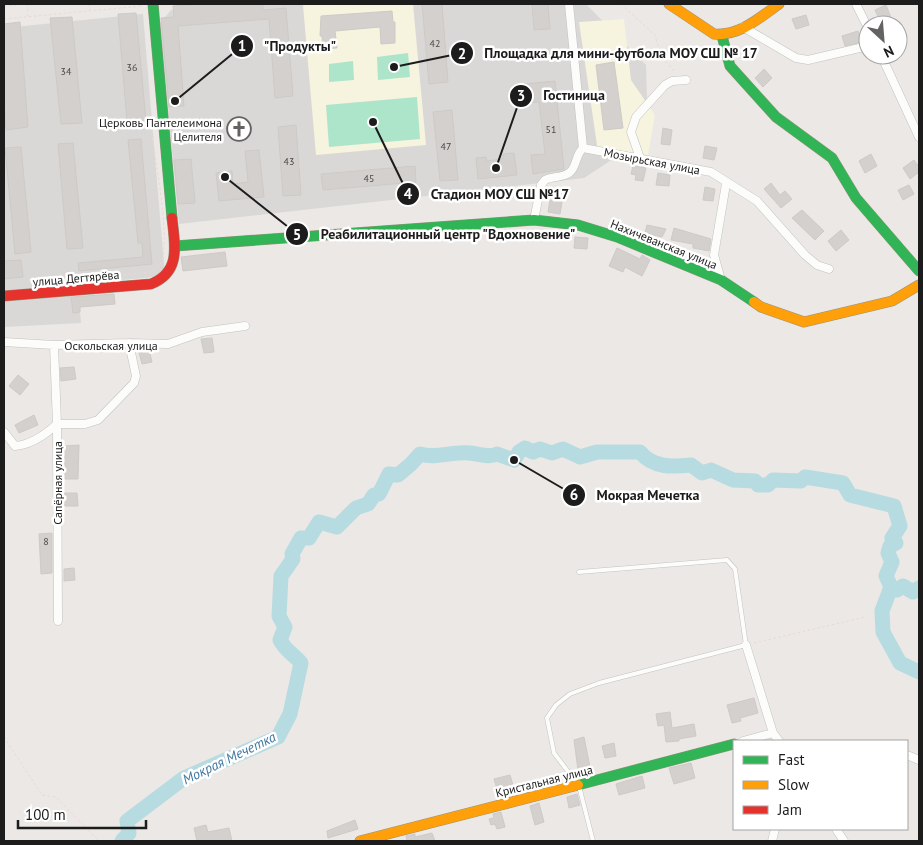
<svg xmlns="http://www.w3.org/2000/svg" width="923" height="845" font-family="'PT Sans',sans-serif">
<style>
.residential{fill:#dad8d6}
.education{fill:#f6f3df}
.religious{fill:#d9d8d6}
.pitch{fill:#ade5ca}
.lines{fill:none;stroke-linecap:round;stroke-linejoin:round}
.river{stroke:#b6dbe0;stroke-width:15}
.building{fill:#d3d0ce;stroke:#cecac6}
.lane-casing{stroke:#c3c2c1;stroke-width:5}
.street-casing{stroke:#c3c2c1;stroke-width:9}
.fast-casing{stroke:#95947c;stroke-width:11}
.slow-casing{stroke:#95947c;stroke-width:11}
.jam-casing{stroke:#95947c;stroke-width:11}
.path{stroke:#ebd8d7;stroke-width:1;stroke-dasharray:2.5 2.5;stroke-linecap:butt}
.lane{stroke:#fcfcfb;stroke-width:4}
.street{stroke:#fcfcfb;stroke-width:8}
.fast{stroke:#30b455;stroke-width:10}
.slow{stroke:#ff9f0a;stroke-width:10}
.jam{stroke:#e5322d;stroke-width:10}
.labels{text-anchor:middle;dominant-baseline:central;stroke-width:5;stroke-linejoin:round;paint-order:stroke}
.number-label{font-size:10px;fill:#4a4948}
.poi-label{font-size:12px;fill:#1c1c1c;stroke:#fff;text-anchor:end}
.street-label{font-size:12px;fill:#1c1c1c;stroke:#fff}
.water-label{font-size:14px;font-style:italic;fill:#4077a0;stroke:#fff}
.leader{fill:none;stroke:#1c1c1c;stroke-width:2}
.callout-dot{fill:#1c1c1c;stroke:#fff;stroke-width:2}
.mark-label{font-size:15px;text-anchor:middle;font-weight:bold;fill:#fff}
.callout-label{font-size:14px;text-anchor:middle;font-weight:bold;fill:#1c1c1c;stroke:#fff;stroke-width:5;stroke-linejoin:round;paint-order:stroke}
</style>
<rect width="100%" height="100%" fill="#ebe8e5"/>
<path class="residential" d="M240 4H586L646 65 648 136 584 178 179 224 160 23 171 10Z
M143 14 165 276 4 291V28Z"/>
<path class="education" d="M317 4H413L426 145 316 155 303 5Z
M624 19 631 80 655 115 648 155 598 152 579 22Z"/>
<path class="religious" d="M248 119 249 138 225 140 224 122Z
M71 296 73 312H80L81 323 4 327V301Z"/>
<path class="pitch" d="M408 53 410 77 378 80 377 57Z
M353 61 354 80 329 82V64Z
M417 97 420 139 329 147 326 105Z"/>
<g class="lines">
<path class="river" d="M891 587 882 611 883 632 900 663 919 672
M122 841 129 833 127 821 184 778 278 737 290 714 301 663C293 653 287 653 280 640L285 627 279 616 281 576 293 559 292 554 301 538H309L319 522 337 527 356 508 368 504 374 495 379 494 389 474 398 475 411 464 420 454C437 459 453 451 470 453 480 454 488 458 497 454L514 460 519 452 525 448 533 452 540 449 552 453 563 449 580 457 597 452H640C653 468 672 467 691 465L702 473 711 470 733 480 755 481 758 485H768L773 480 801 481 805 477 843 483 850 495 894 506 900 526 892 538 896 543 890 546 888 553 892 562 886 576 891 587 897 590 903 586 913 592 919 588"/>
</g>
<path class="building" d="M200 4H263V10L286 8 293 96 275 98 269 19 178 26 184 106 169 107 161 18 174 17 173 6Z
M422 4H442L448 82 429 84Z
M532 4H548L550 29 534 30Z
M886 5 890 15 893 25H882L875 10Z
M392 11 393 22H395V43L381 44 380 27 335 31 337 48 323 49 322 36H320L321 16Z
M136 13 146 121H127L118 14Z
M806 15 809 25 796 29 792 19Z
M72 17 82 123 61 124 50 18Z
M20 22 28 127 6 130 4 100V24Z
M858 31 862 42 845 46 842 36Z
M614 62 623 128 604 130 596 65Z
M764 69 772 78 763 87 755 78Z
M555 81 564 169 533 174 531 155 545 154 539 102 526 103 524 84Z
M452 110 458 180 440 181 433 112Z
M235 124H243V127H247V135L230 137 231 130 236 128Z
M296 125 301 195 283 196 278 127Z
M663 128 672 130 670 145 661 144Z
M141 139 152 264 79 271 78 263 143 257 142 243H138L128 140Z
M73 143 83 248 67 249 58 144Z
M705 146 717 148 714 160 703 158Z
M21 147 31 252 15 254 5 148Z
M259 150 264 197 219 201 216 173 232 171 233 184 248 182 245 151Z
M514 153 517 175 478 179 476 158 486 157 487 161 503 159V154Z
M871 154 877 166 865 173 859 161Z
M191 159 195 203 178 204 174 160Z
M914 160 919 167V172L910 179 903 168Z
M415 166 416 182 323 190 321 174Z
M633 166 646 168 643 181 635 180 636 175 631 174Z
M658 173 670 175 669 186 656 185Z
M771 183 780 195 785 191 792 199 781 208 764 189Z
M909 185 914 194 903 200 898 190Z
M705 187 715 189 713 201 703 200Z
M550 200 562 202 560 214 548 212Z
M802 210 824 231 815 240 792 218Z
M647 225 666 229 662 237 645 233Z
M674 228 711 239 709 251 693 248V244L671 240Z
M841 230 849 240 836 251 828 241Z
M575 237 588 238 587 249 574 248Z
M617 248 640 259 642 255 650 260 642 276 625 267 623 272 609 266Z
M225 252 227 266 183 271 181 257Z
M21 260 23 277 4 279V261Z
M114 294 115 304 80 307V312L73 313 71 297Z
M212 338 214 352 204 353 201 339Z
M138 349H149L152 362 142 364Z
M74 367 76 379 61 381 60 368Z
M18 375 29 384 20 395 9 386Z
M34 415 38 425 19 433 15 425Z
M79 445 78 479H65L64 446Z
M64 493H77L78 506H64Z
M52 533V573L41 574 39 534Z
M74 568 75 580 64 581V569Z
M754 698 758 713 740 718 741 721 732 723 727 705Z
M670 712 672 728 694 724 696 736 679 739V741L666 742 664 725 658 726 656 714Z
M584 737 590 767 578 770 574 740Z
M614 743 616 756 605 758 602 746Z
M691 763 695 778 674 784 669 768Z
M510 775 513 785 497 789 494 779Z
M642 776 645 788 619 795 616 784Z
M577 794 580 805 569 808 567 797Z
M539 803 544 822 535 825 530 806Z
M501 812 505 827 497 829 495 824 491 825 489 819 494 818 493 814Z
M355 820 358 829 328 838 327 831Z
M206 825 208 832 229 828 232 841H197L194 828Z
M432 833 435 841H407L406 836 415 834V837Z"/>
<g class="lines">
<g class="lane-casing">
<path id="lane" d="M579 572 727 560 735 569 746 645 599 683 570 694 556 705 547 718 554 753 579 786 593 841"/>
</g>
<g class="street-casing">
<path id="street" d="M569 4 583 148 711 172 757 201 805 255 817 265 829 269
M856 4 868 28
M743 27 796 58 808 60 868 46
M881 55 919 137
M640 158 631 132 636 117 665 85 672 81 686 80
M534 220 541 185 545 180C552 176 562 178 569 173 577 168 575 155 583 148
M721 280 714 255 726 184
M4 342 54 345 129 343 168 344 202 332 245 326
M54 345 57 424 58 621
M4 432 15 446C30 445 46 434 57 424H85L98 420 134 383 136 376 129 343
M746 645 773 733 779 741
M743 741 773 733
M907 755 919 760
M836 829 844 841
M772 841 775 829"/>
</g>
<g class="fast-casing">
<path id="fast" d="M153 4 172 218
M722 36 730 66 776 117 832 158 856 198 919 271
M175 246 534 220 578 225 617 237 721 280 754 302
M578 785 734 744"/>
</g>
<g class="slow-casing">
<path id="slow" d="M669 4 714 34C740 36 759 18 779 4
M754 302 761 307 804 322 892 301 919 285
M360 841 578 785"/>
</g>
<g class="jam-casing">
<path id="jam" d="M4 296 151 284C181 272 175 246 172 218"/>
</g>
<path class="path" d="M27 4 28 16
M89 4 90 10
M621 4 655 35 661 57 675 72
M164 5 172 4
M4 6 26 4
M4 19 142 6
M54 282 152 272C155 269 160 266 162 261 170 236 155 158 151 128
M754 643 865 617
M4 737 42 795 56 797 99 841"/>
<use href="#lane" class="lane"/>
<use href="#street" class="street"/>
<use href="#fast" class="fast"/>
<use href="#slow" class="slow"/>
<use href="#jam" class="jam"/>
</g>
<defs>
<g id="church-ring" transform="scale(1.25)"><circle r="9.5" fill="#fff" stroke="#646362" stroke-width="1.5"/><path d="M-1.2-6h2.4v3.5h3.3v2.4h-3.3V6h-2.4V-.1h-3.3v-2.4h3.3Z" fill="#646362"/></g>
</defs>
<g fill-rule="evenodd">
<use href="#church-ring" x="239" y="129"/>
</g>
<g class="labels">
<g class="number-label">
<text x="435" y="43">42</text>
<text x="132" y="67">36</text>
<text x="66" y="71">34</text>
<text x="551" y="129">51</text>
<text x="446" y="146">47</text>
<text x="289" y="161">43</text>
<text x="369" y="178">45</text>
<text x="46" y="541">8</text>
</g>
<g class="poi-label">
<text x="222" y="122">Церковь Пантелеимона<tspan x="222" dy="14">Целителя</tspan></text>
</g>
<g class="street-label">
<text transform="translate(652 161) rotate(11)">Мозырьская улица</text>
<text transform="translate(664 244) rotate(22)">Нахичеванская улица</text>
<text transform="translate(76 278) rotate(-5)">улица Дегтярёва</text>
<text x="111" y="345">Оскольская улица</text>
<text transform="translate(57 483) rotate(-90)">Сапёрная улица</text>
<text transform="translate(544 781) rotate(-14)">Кристальная улица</text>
</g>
<g class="water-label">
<text transform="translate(229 758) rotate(-26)">Мокрая Мечетка</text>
</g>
</g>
<path class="leader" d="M175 101L242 46M394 67L462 53M496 168L521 96M373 122L408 194M225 177L297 234M514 460L574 495"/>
<g class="callout-dot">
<circle cx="175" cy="101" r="5"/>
<circle cx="394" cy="67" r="5"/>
<circle cx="496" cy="168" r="5"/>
<circle cx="373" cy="122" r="5"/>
<circle cx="225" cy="177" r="5"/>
<circle cx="514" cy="460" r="5"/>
<circle cx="242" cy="46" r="12"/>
<circle cx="462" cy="53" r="12"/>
<circle cx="521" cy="96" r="12"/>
<circle cx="408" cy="194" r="12"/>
<circle cx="297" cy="234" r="12"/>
<circle cx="574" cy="495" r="12"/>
</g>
<g class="mark-label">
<text x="242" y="51">1</text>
<text x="462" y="59">2</text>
<text x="521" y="101">3</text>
<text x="408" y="199">4</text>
<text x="297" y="240">5</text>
<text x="574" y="500">6</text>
</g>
<g class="callout-label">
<text x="300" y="51">"Продукты"</text>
<text x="621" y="58">Площадка для мини-футбола МОУ СШ № 17</text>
<text x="574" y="100">Гостиница</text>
<text x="500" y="199">Стадион МОУ СШ №17</text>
<text x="448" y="239">Реабилитационный центр "Вдохновение"</text>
<text x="648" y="500">Мокрая Мечетка</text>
</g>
<rect width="923" height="845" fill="none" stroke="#1c1c1c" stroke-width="10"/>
<rect x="733" y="740" width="175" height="90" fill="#ffffff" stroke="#a4a4a4"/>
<rect x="743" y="756" width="25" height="8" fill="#30b455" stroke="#a4a4a4"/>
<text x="778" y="765" font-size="15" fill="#1c1c1c">Fast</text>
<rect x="743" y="781" width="25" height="8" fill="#ff9f0a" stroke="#a4a4a4"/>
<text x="778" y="790" font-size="15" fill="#1c1c1c">Slow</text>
<rect x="743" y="806" width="25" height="8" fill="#e5322d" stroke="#a4a4a4"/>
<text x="778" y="815" font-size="15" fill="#1c1c1c">Jam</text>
<g transform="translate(883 40) rotate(154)"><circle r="24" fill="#ffffff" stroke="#a4a4a4"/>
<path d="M0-4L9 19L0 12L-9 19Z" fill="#646362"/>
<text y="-8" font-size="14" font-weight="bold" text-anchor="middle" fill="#1c1c1c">N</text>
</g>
<path d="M18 820v8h128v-8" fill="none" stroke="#1c1c1c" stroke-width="2.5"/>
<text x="25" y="820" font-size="15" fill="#1c1c1c" stroke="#ffffff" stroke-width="4" paint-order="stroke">100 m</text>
</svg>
